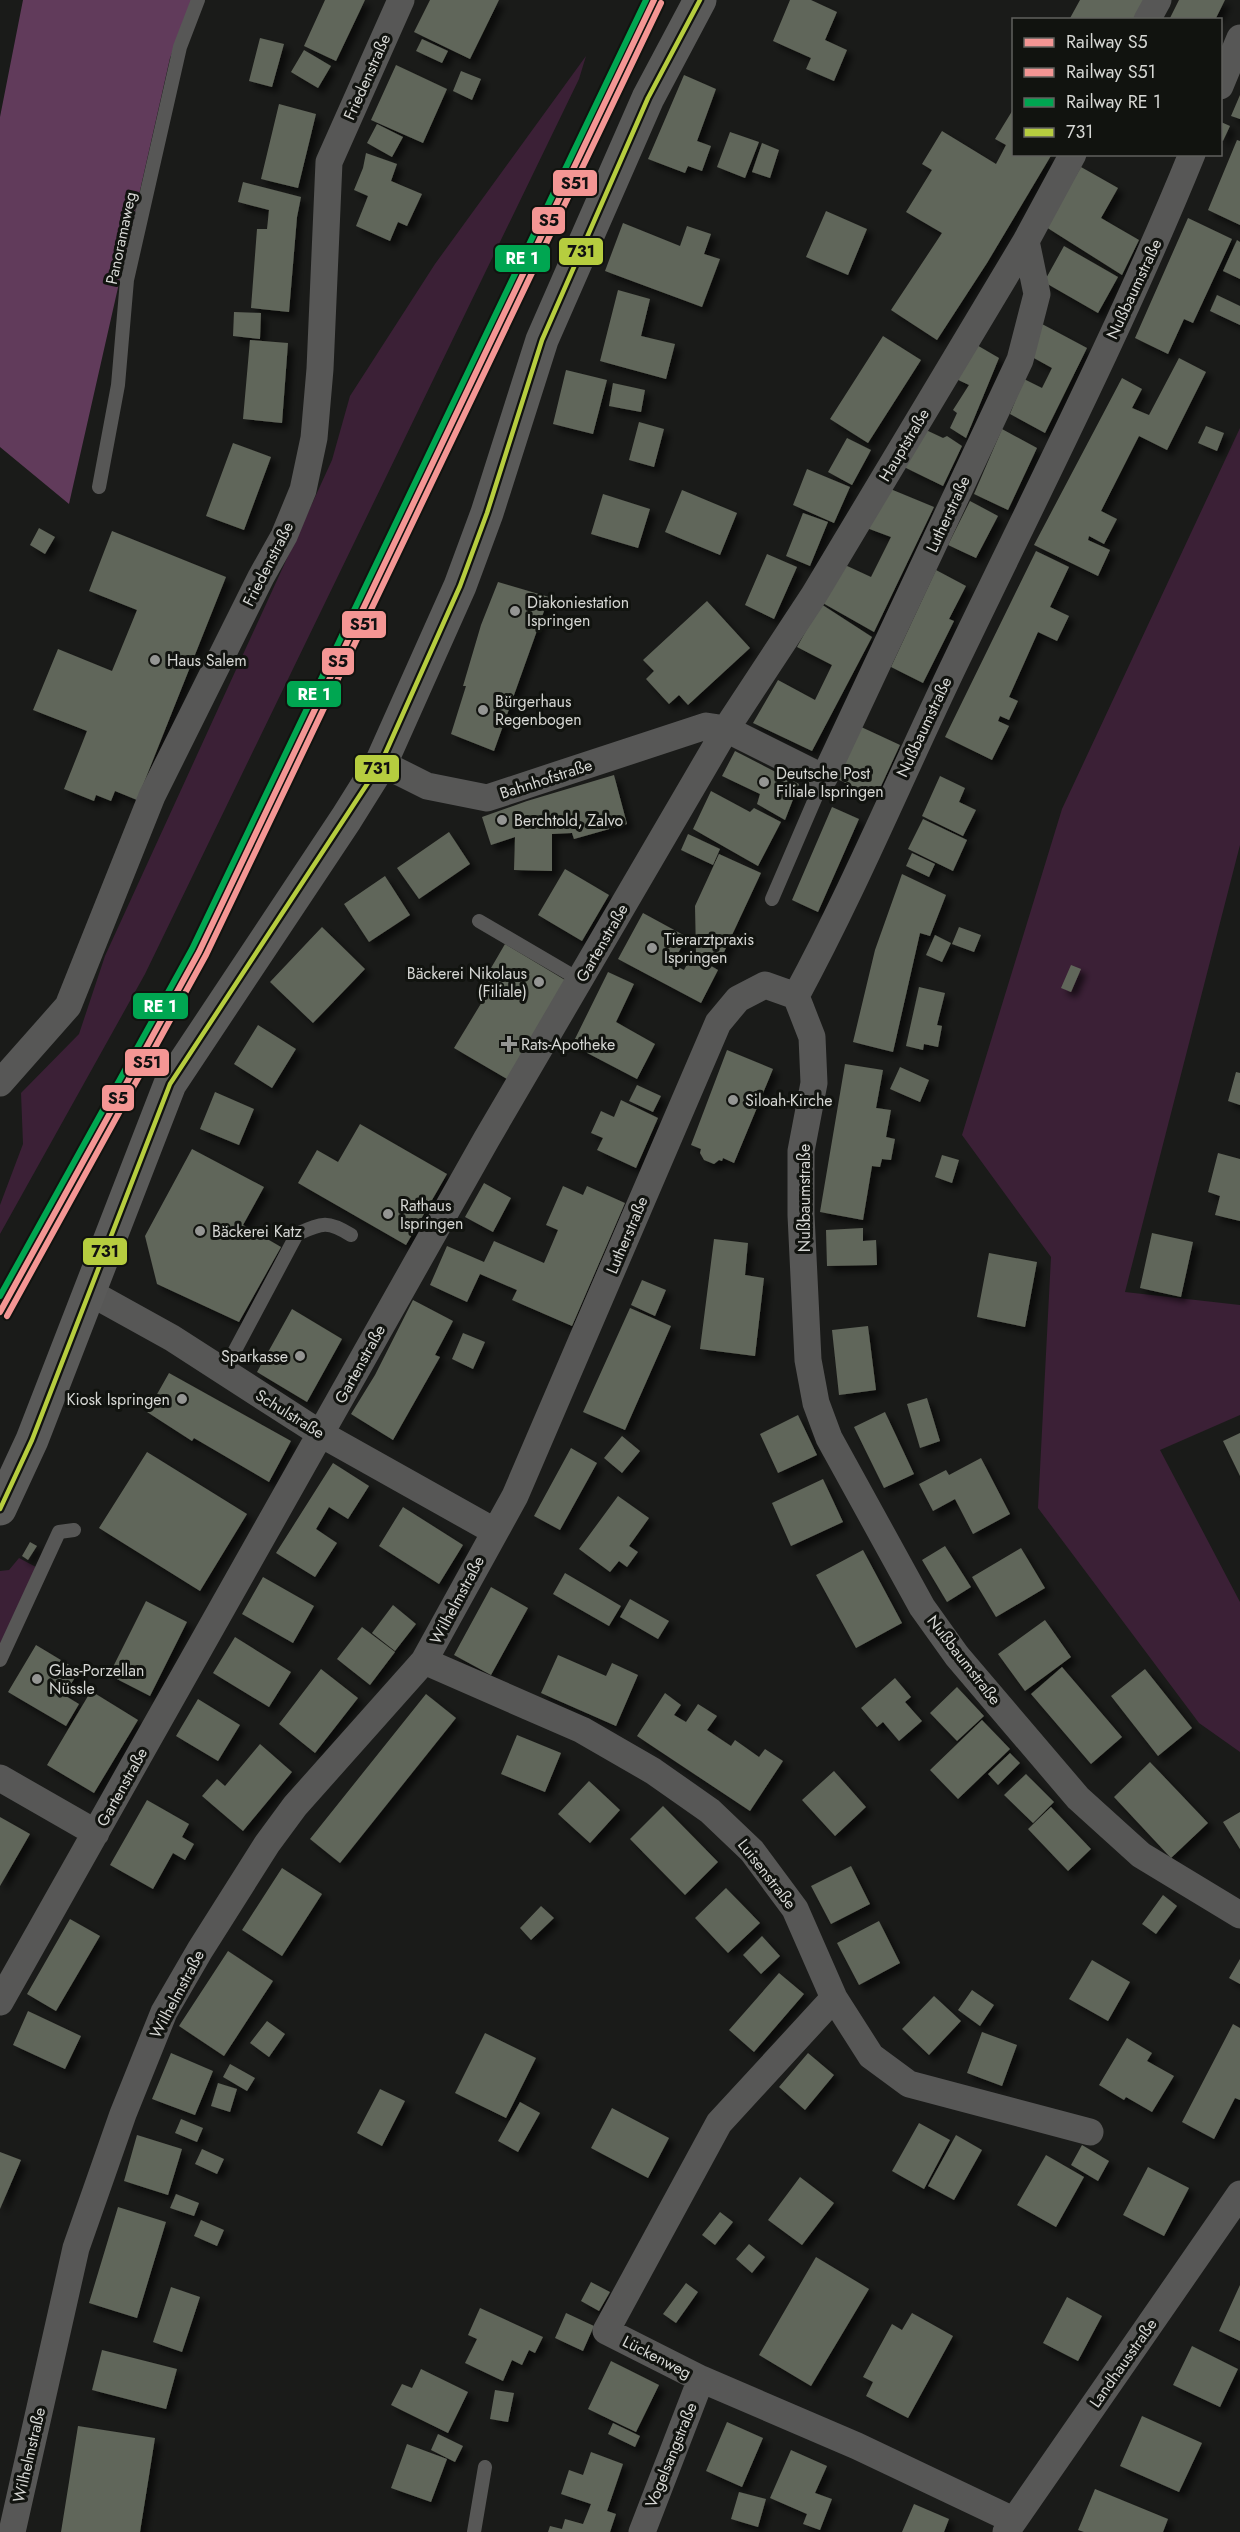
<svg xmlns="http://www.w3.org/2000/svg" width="1240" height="2532" font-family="Jost,sans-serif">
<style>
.green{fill:#3b2036}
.forest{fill:#613b5b}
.building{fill:#61665a;filter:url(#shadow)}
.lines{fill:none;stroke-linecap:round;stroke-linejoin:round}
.lane{stroke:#575756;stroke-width:14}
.street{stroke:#575756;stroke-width:27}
.secondary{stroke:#5a5a59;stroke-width:33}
.bus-1-casing{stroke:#11130f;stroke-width:9}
.bus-1{stroke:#b6cd3f;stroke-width:4.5}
.rail-1-casing{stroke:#11130f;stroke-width:10}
.rail-2-casing{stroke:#11130f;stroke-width:10}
.rail-3-casing{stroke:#11130f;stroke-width:10}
.rail-1{stroke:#f49694;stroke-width:6}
.rail-2{stroke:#f49694;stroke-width:6}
.rail-3{stroke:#00a651;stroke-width:6}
.poi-dot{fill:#949593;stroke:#11130f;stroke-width:2}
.labels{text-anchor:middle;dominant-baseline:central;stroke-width:6;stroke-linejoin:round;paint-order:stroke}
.street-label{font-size:16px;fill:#d6d7d4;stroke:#11130f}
.poi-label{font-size:16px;fill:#d6d7d4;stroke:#11130f;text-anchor:start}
.line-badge{stroke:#11130f;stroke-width:2}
.badge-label{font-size:16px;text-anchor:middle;font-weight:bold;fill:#fff}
.pale-badge-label{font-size:16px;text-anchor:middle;font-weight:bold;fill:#111}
</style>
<defs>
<filter id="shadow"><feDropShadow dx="5.5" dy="5.5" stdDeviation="3" flood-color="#0009"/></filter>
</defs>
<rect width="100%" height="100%" fill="#1a1b19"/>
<path class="green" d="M586 56 579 79 145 974 0 1234V1205L23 1144 21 1093 79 1034 105 956 332 460 350 396 435 264Z
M1240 428V845L1125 1292 1240 1305V1415L1160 1450 1240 1602V1752L1199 1723 1038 1508 1051 1257 962 1135 1062 809Z
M19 1558 36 1567 0 1646V1571L9 1570Z"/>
<path class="forest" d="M23 0H193L170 58 69 504 0 447V117Z"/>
<path class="building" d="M325 0H365L336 61 304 46Z
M430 0H499L470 59 414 32Z
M790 0H811L837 12 825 40 847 50 834 81 806 69 811 58 773 41Z
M1080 0H1144L1133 20H1069Z
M1179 0H1225L1215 20H1169Z
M260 38 284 44 272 87 249 81Z
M422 39 448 51 442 63 416 51Z
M304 50 331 66 318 88 291 72Z
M396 65 447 89 423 143 371 120Z
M461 71 481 79 472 100 453 91Z
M684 75 716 89 697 141 711 146 702 171 688 166 685 173 648 159Z
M1240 95V119L1231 116Z
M279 104 316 114 298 188 261 179Z
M1014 108V154H1052L987 263 937 340 891 310 942 233 906 212 932 170 922 164 942 131 996 164 1006 145 995 139Z
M1221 122 1230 126 1223 141 1221 140Z
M377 124 403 137 392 157 367 143Z
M730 132 759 142 745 178 717 167Z
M1237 140 1240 141V225L1208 210Z
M762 143 779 150 770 178 752 172Z
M366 153 397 164 391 181 422 194 407 226 398 222 390 241 356 226 368 196 354 190 363 168Z
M1081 167 1118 188 1101 218 1139 240 1122 275 1046 227Z
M243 182 301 197 297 217 289 312 251 308 257 229H267L269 210 238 202Z
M826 211 867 229 848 275 806 257Z
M1188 218 1232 239 1193 323 1184 319 1168 354 1135 338Z
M623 223 680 246 687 226 711 234 704 254 720 259 702 307 605 271Z
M1237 240 1240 242V279L1223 271Z
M1064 246 1118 277 1098 313 1044 282Z
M618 290 650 299 641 336 675 344 666 379 600 361Z
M1217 295 1240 306V325L1210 311Z
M234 312 261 313 260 339 233 336Z
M1042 324 1087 348 1045 433 1010 414 1024 379 1042 388 1052 368 1032 357Z
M883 336 921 360 868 443 830 419Z
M250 340 288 343 282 423 243 419Z
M975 344 999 358 966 438 950 428 957 413 953 410 969 385 954 378Z
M1179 358 1206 372 1167 450 1139 436 1101 511 1117 519 1104 544 1089 536 1088 540 1110 550 1098 576 1034 545 1122 378 1142 389 1132 408 1149 415Z
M566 370 607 380 593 434 553 424Z
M613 383 645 390 641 412 609 406Z
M639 422 664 429 654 467 629 460Z
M1206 426 1224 433 1217 451 1198 443Z
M1002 429 1037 448 1008 510 974 494Z
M926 430 943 438 947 436 962 446 943 486 904 467Z
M847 438 871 450 852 485 828 472Z
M233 443 271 457 244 530 206 516Z
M807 469 850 487 834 523 793 505Z
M888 488 934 507 874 632 821 602 845 565 871 577 891 537 864 527Z
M682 490 737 513 720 555 665 532Z
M603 494 650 509 638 548 591 534Z
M970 501 998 516 976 558 948 545Z
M803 513 828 522 810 566 786 556Z
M39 528 55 537 45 554 30 545Z
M112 531 226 577 137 800 115 791 111 801 96 795 94 801 64 789 87 731 33 710 58 649 112 671 137 610 89 591Z
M1036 551 1069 567 1050 607 1069 616 1057 641 1038 632 1009 697 1018 701 1009 720 1000 716 998 721 1009 726 992 760 945 737Z
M767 554 797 567 774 619 745 605Z
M936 570 966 586 949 619 954 621 923 683 891 667Z
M498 582 549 597 494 751 451 734 466 686H463L481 625Z
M707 601 750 648 688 705 679 695 669 704 646 679 654 671 643 660Z
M821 604 872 637 812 751 753 723 778 680 815 700 832 665 797 647Z
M859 726 900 745 876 797 835 778Z
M735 751 799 784 785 820 757 804 760 794 722 776Z
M614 775 627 824 574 839 572 833 552 834V871L514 870 515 837 491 845 482 817 527 801Z
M940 776 965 788 959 802 976 810 963 836 922 816Z
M711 791 750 812 754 808 781 822 758 866 693 829Z
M832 807 859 819 818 912 792 900Z
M923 819 967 840 953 871 908 849Z
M449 832 470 864 419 899 397 868Z
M688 834 720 849 713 865 681 850Z
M912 853 935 864 929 877 906 866Z
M719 854 761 873 718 965 696 953 695 906Z
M565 869 609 895 582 941 538 915Z
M902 874 946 895 930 936 920 933 893 1052 853 1042 875 950Z
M385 876 410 915 369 942 344 904Z
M643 913 687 937 672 964 684 970 692 955 718 970 701 1003 618 959Z
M322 927 365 969 313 1023 270 982Z
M959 927 981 935 974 952 952 944Z
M935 935 951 943 942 962 926 955Z
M505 944 565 980 507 1079 454 1048 488 992 480 987Z
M1071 965 1081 969 1071 992 1061 988Z
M608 972 634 984 616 1022 655 1044 637 1079 572 1045Z
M919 987 945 993 937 1025 942 1026 938 1047 924 1044 923 1050 906 1046Z
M258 1025 296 1049 272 1088 234 1064Z
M727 1050 773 1069 734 1163 723 1158 722 1161 719 1160 714 1164 704 1160 700 1153 701 1149 691 1145Z
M845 1064 883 1070 876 1108 891 1110 886 1137 895 1139 891 1160 882 1159 880 1167 872 1166 863 1220 820 1212Z
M900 1067 929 1080 920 1102 890 1089Z
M1236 1072 1240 1073V1105L1228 1101Z
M637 1085 661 1096 653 1112 629 1101Z
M215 1092 254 1109 239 1145 200 1129Z
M621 1100 658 1118 636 1168 597 1150 603 1138 591 1133 601 1111 614 1117Z
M360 1124 447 1174 406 1245 298 1183 317 1150 338 1162Z
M192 1149 264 1187 243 1225 281 1247 239 1322 157 1284 145 1236Z
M1218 1153 1240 1159V1221L1215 1215 1220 1196 1208 1192Z
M942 1155 959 1160 952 1183 935 1177Z
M484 1183 511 1198 493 1232 465 1217Z
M563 1186 583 1195 587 1186 625 1203 572 1326 512 1300 517 1290 480 1274 467 1302 430 1285 447 1246 484 1262 494 1241 544 1263 558 1230 546 1225Z
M863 1228V1241L876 1240 877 1265 827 1266 826 1230Z
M1152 1233 1193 1242 1181 1297 1140 1288Z
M714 1239 748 1243 745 1275 764 1278 755 1356 700 1349Z
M989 1253 1037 1262 1025 1327 977 1317Z
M642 1280 666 1290 655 1316 631 1305Z
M413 1300 453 1321 435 1355 440 1357 393 1440 351 1414 375 1375Z
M630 1308 671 1326 625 1430 583 1412Z
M292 1309 342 1339 307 1402 257 1372Z
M868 1326 876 1390 839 1395 832 1330Z
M463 1333 485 1342 473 1369 452 1359Z
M169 1373 291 1441 269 1482 194 1438 192 1441 147 1412Z
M927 1398 940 1441 920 1448 907 1404Z
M885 1412 914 1474 884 1488 854 1427Z
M798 1415 817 1455 778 1473 760 1434Z
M1240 1433V1476L1223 1441Z
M622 1436 640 1451 622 1473 604 1458Z
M571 1448 597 1463 560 1530 534 1516Z
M147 1452 247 1514 200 1591 99 1528Z
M981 1458 1010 1514 973 1534 955 1499 933 1511 919 1484 946 1470 949 1475Z
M333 1463 369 1486 348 1519 329 1507 316 1529 337 1543 315 1577 276 1553Z
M823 1479 843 1522 791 1546 772 1503Z
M618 1496 649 1518 629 1546 638 1552 627 1567 619 1561 610 1572 579 1549Z
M403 1507 463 1545 439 1584 379 1546Z
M30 1542 37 1546 28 1560 22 1556Z
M945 1546 971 1587 947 1602 922 1560Z
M1021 1548 1045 1588 996 1617 972 1577Z
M863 1550 902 1623 856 1648 816 1575Z
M565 1573 621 1606 609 1626 553 1594Z
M263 1577 314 1606 293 1643 242 1614Z
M491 1587 528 1608 491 1675 454 1655Z
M630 1599 669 1621 658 1639 620 1617Z
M146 1601 187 1622 150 1696 109 1675Z
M393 1605 416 1624 395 1651 372 1633Z
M1045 1620 1071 1657 1025 1691 998 1654Z
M362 1627 395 1652 370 1685 337 1659Z
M235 1637 291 1672 269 1707 213 1673Z
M36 1645 79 1671 64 1695 79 1704 66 1726 8 1692Z
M558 1655 606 1676 612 1663 638 1675 616 1726 541 1693Z
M1062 1667 1122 1737 1091 1764 1031 1694Z
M321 1669 358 1698 315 1753 279 1724Z
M1145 1669 1192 1728 1158 1756 1111 1696Z
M895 1678 911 1697 905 1702 922 1721 899 1741 883 1722 877 1727 861 1708Z
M957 1687 984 1716 957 1741 930 1713Z
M91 1691 138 1720 94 1793 47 1765Z
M665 1693 681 1705 674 1715 686 1722 698 1704 717 1716 707 1730 731 1746 735 1740 759 1757 765 1749 783 1761 750 1811 637 1736Z
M426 1694 456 1718 340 1863 310 1839Z
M198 1699 240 1725 218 1761 176 1736Z
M982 1720 1010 1749 958 1799 930 1770Z
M517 1735 561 1753 545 1792 501 1774Z
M260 1744 292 1772 243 1831 202 1796 217 1779 225 1786Z
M1010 1753 1020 1763 998 1785 988 1774Z
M1150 1762 1208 1823 1171 1858 1114 1797Z
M834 1771 866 1807 835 1836 802 1800Z
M1026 1774 1054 1802 1033 1823 1004 1795Z
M589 1781 620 1810 590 1843 558 1814Z
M147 1800 189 1824 182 1837 194 1844 185 1860 173 1853 153 1889 110 1865Z
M663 1806 718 1862 685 1895 630 1839Z
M1051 1807 1091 1849 1068 1871 1028 1829Z
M1240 1812V1849L1223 1822Z
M0 1817 30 1834 0 1886Z
M851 1866 870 1904 831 1924 811 1886Z
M282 1868 322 1894 282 1956 242 1930Z
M726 1888 760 1923 728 1953 695 1918Z
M1163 1895 1177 1906 1156 1934 1142 1924Z
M541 1906 554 1918 531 1940 520 1928Z
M70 1919 100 1936 56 2011 27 1994Z
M879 1921 900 1963 859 1985 837 1943Z
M762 1936 780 1956 761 1974 743 1955Z
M228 1951 273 1981 224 2056 179 2026Z
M1240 1959V1984L1229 1978Z
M1092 1960 1130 1982 1108 2021 1069 1999Z
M779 1973 804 1994 754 2052 729 2030Z
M972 1990 994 2005 980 2026 958 2010Z
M934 1996 961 2021 929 2055 902 2029Z
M28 2011 81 2036 65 2069 13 2045Z
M267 2021 285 2034 269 2057 250 2043Z
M1233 2024 1240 2028V2100L1235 2098 1214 2139 1182 2122Z
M982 2032 1017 2045 1002 2086 967 2073Z
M485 2033 536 2058 506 2118 455 2093Z
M1127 2038 1152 2053 1147 2061 1174 2076 1152 2112 1126 2097 1124 2100 1099 2085Z
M171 2053 213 2071 195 2115 152 2099Z
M808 2053 834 2075 805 2110 779 2087Z
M230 2064 255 2078 247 2091 223 2077Z
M218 2083 237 2089 230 2112 211 2106Z
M380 2089 405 2101 382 2146 357 2133Z
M520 2102 540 2113 518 2152 498 2141Z
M612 2108 669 2138 648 2178 591 2148Z
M181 2119 203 2128 197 2142 175 2133Z
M919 2123 950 2140 924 2189 892 2171Z
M137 2135 182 2149 168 2195 124 2181Z
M956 2135 982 2150 954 2200 928 2186Z
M1082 2145 1109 2161 1098 2181 1071 2165Z
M202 2149 224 2159 217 2174 195 2164Z
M0 2152 21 2160 0 2209Z
M1046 2155 1084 2177 1056 2227 1017 2205Z
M1148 2167 1189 2188 1164 2236 1123 2215Z
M800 2177 834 2203 802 2245 768 2220Z
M176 2194 199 2203 194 2216 170 2208Z
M118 2207 166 2222 137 2318 89 2303Z
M720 2212 733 2222 715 2245 702 2235Z
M201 2220 224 2230 217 2246 194 2236Z
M749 2244 765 2257 752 2273 736 2259Z
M816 2257 869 2289 811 2386 759 2355Z
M591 2282 610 2292 599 2311 581 2301Z
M686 2283 698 2292 676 2323 663 2314Z
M1240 2285V2341L1219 2331Z
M171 2287 200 2297 182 2352 153 2342Z
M1067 2297 1102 2316 1078 2361 1043 2343Z
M480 2308 543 2337 535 2353 529 2350 522 2365 512 2360 503 2381 465 2363 477 2339 468 2335Z
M566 2313 594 2326 583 2351 555 2338Z
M912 2313 953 2336 908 2418 866 2396 873 2382 863 2377 892 2324 902 2330Z
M1192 2346 1238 2369 1220 2407 1173 2385Z
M102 2350 177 2369 166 2409 92 2390Z
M611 2361 659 2385 636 2432 588 2409Z
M421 2369 468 2392 448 2433 391 2405 402 2384 412 2388Z
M495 2390 514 2393 508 2422 490 2419Z
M1142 2416 1202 2443 1179 2492 1120 2466Z
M727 2422 763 2438 742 2487 706 2471Z
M613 2423 640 2436 635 2447 608 2434Z
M78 2426 155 2438 140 2532H61Z
M438 2434 463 2446 455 2462 431 2450Z
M407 2444 447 2459 431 2502 391 2488Z
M791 2450 827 2466 815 2493 832 2499 820 2530 803 2524 807 2514 770 2498Z
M591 2452 623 2464 607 2511 616 2514 610 2532H548L550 2526 562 2529 565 2519 583 2524 591 2504 561 2494 569 2470 583 2475Z
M1095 2489 1168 2519 1163 2532H1084L1078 2530Z
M739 2492 766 2499 758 2527 731 2519Z
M914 2504 949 2519 944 2532H902Z"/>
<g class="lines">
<path class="lane" d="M99 487 118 385 127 280 180 47 198 0
M772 899 824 778
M479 921 580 980
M224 1371 297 1234C322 1223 327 1220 351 1235
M0 1660 59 1532 74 1530
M474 2532 485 2467"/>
<path class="street" d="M1147 20 1158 0
M1220 86 1240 38
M1192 154C1122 326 1037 492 957 659 903 771 855 887 796 996L812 1037 814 1083 801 1151V1215L808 1360 816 1403 829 1438 922 1607 957 1656 1078 1798 1141 1855 1240 1915
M381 763 427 786 487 798 706 726 726 729 824 778 1020 360 1037 294 1026 241
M0 1083 68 1006 152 796 261 577 284 536 303 490 314 438 320 369 329 162 401 0
M89 1292 172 1338 321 1434 494 1531
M424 1661 582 1730 653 1771 710 1811 752 1851 795 1909 834 1998 871 2056 909 2084 1090 2132
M0 1778 96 1833
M834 1998 719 2123 606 2331 701 2379 857 2446 1013 2520
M0 2002 486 1140 726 729 814 595 1026 241 1073 154
M12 2532 76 2248 123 2114 164 2012 200 1950 267 1844 295 1806 424 1661 515 1496 718 1023 738 999 765 985 796 996
M642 2532 701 2379
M1006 2532 1240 2194"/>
<path class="secondary" d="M0 1509 32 1440 170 1084 346 819 381 763 460 586 487 513 542 340 648 98 700 0"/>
<g class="bus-1-casing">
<path id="bus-1" d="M0 1509 32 1440 170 1084 381 763 460 586 487 513 542 340 648 98 700 0"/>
</g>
<use href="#bus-1" class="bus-1"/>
<g class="rail-1-casing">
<path id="rail-1" d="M0 1312 199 952 654 0"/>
</g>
<g class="rail-2-casing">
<path id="rail-2" d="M7 1316 206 955 661 3"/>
</g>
<g class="rail-3-casing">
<path id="rail-3" d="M0 1296 192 949 646 0"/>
</g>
<use href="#rail-1" class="rail-1"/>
<use href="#rail-2" class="rail-2"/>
<use href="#rail-3" class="rail-3"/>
</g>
<g class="poi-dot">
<circle cx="515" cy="611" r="6"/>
<circle cx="155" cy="660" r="6"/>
<circle cx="483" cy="710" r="6"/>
<circle cx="764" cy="782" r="6"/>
<circle cx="502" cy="820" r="6"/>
<circle cx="652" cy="948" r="6"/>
<circle cx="539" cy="982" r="6"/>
<path d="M506 1035h6v6h6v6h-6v6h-6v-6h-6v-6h6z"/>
<circle cx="733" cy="1100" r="6"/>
<circle cx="388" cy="1214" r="6"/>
<circle cx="200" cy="1231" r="6"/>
<circle cx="300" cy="1356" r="6"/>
<circle cx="182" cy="1399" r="6"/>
<circle cx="37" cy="1679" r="6"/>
</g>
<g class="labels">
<g class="street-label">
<text transform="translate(367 77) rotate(-66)">Friedenstraße</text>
<text transform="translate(121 238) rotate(-78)">Panoramaweg</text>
<text transform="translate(1134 289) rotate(-65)">Nußbaumstraße</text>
<text transform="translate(904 445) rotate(-59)">Hauptstraße</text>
<text transform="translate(948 514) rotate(-65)">Lutherstraße</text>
<text transform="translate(268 564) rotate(-63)">Friedenstraße</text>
<text transform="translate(924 727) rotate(-65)">Nußbaumstraße</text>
<text transform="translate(546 779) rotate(-18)">Bahnhofstraße</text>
<text transform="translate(602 943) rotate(-60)">Gartenstraße</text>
<text transform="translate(804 1198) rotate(-90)">Nußbaumstraße</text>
<text transform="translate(627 1235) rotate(-67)">Lutherstraße</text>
<text transform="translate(360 1364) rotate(-61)">Gartenstraße</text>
<text transform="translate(290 1414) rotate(32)">Schulstraße</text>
<text transform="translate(457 1600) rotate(-62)">Wilhelmstraße</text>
<text transform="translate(964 1660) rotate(52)">Nußbaumstraße</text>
<text transform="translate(122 1787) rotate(-61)">Gartenstraße</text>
<text transform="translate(767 1874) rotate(52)">Luisenstraße</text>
<text transform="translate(177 1994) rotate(-62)">Wilhelmstraße</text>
<text transform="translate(657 2357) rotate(27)">Lückenweg</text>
<text transform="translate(1123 2363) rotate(-55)">Landhausstraße</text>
<text transform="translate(29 2455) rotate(-77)">Wilhelmstraße</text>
<text transform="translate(671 2455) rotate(-68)">Vogelsangstraße</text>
</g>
<g class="poi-label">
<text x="527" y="602">Diakoniestation<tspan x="527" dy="18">Ispringen</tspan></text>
<text x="167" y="660">Haus Salem</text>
<text x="495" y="701">Bürgerhaus<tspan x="495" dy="18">Regenbogen</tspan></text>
<text x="776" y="773">Deutsche Post<tspan x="776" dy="18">Filiale Ispringen</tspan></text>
<text x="514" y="820">Berchtold, Zalvo</text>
<text x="664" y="939">Tierarztpraxis<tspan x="664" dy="18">Ispringen</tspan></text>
<text x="527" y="973" text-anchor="end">Bäckerei Nikolaus<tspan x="527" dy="18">(Filiale)</tspan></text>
<text x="521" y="1044">Rats-Apotheke</text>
<text x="745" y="1100">Siloah-Kirche</text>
<text x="400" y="1205">Rathaus<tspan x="400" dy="18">Ispringen</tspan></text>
<text x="212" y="1231">Bäckerei Katz</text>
<text x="288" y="1356" text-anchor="end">Sparkasse</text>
<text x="170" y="1399" text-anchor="end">Kiosk Ispringen</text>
<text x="49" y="1670">Glas-Porzellan<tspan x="49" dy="18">Nüssle</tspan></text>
</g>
</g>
<g class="line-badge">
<rect x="552" y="169" width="46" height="28" rx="6" fill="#f49694"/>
<rect x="531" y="206" width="35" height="29" rx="6" fill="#f49694"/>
<rect x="558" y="237" width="46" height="29" rx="6" fill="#b6cd3f"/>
<rect x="494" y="244" width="57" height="29" rx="6" fill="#00a651"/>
<rect x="341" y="610" width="46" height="29" rx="6" fill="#f49694"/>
<rect x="321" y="647" width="34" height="29" rx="6" fill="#f49694"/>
<rect x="286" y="680" width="56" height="28" rx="6" fill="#00a651"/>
<rect x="354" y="754" width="46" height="29" rx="6" fill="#b6cd3f"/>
<rect x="132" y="992" width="57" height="28" rx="6" fill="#00a651"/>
<rect x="124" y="1048" width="46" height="29" rx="6" fill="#f49694"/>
<rect x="101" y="1084" width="34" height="28" rx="6" fill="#f49694"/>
<rect x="82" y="1237" width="46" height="29" rx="6" fill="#b6cd3f"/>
</g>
<g class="badge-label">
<text x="522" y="264">RE 1</text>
<text x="314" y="700">RE 1</text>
<text x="160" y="1012">RE 1</text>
</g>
<g class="pale-badge-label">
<text x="575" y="189">S51</text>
<text x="549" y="226">S5</text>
<text x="581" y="257">731</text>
<text x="364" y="630">S51</text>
<text x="338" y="667">S5</text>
<text x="377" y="774">731</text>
<text x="147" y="1068">S51</text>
<text x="118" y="1104">S5</text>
<text x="105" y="1257">731</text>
</g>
<rect x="1012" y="18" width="210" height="138" fill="#11130f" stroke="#60615e" stroke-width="1.5"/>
<rect x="1024" y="38" width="30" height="9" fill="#f49694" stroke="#60615e" stroke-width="1.5"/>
<text x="1066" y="48" font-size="18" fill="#d6d7d4">Railway S5</text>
<rect x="1024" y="68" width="30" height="9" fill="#f49694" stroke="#60615e" stroke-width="1.5"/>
<text x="1066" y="78" font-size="18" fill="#d6d7d4">Railway S51</text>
<rect x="1024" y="98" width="30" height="9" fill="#00a651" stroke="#60615e" stroke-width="1.5"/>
<text x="1066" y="108" font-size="18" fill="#d6d7d4">Railway RE 1</text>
<rect x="1024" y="128" width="30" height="9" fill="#b6cd3f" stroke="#60615e" stroke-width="1.5"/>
<text x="1066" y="138" font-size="18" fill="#d6d7d4">731</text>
</svg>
